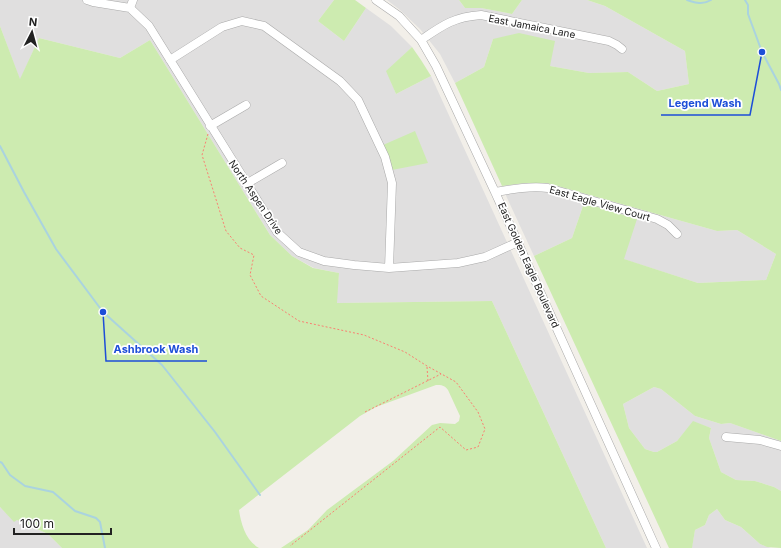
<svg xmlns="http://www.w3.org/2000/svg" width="781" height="548" font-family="Inter,sans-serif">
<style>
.residential{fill:#e0dfdf}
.grass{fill:#cdebb0}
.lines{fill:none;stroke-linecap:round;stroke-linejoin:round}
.stream{stroke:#aad3df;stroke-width:2}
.minor-casing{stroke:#a9a9a9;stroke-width:9}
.path{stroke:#fa8072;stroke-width:1;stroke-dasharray:2 2;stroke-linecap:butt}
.minor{stroke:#fff;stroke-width:8}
.labels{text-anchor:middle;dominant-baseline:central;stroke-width:3.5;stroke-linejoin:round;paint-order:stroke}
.street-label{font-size:10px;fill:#222;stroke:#fff}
.leader{fill:none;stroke:#1d4ed8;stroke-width:1.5}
.callout-dot{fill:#1d4ed8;stroke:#fff;stroke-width:1.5}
.callout-label{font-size:11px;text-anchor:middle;font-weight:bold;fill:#1d4ed8;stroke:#fff;stroke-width:3.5;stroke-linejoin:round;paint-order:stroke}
</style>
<rect width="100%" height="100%" fill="#f2efe9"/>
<path class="residential" d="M0 0H334L318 21 344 41 366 8 391 26 412 47 387 71 396 94 431 76 647 548H606L492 301 336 303 339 273 314 268 292 256 270 235 150 40 120 58 39 38 20 80 0 26Z
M387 0H459L465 8H481L512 14 522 0H587L605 6 685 51 689 84 657 91 628 72 589 73 550 66 493 39 484 67 455 83 440 54 420 29 400 10Z
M525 183H547L717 231 737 230 776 254 766 280 698 283 623 259 584 203 572 238 534 256 502 187Z
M654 387 661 389 695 416 721 424 730 423 781 441V491L774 487 755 481 736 480 721 472 709 438 711 428 693 422 677 441 657 452H654L645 449 629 428 623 404Z
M0 507 14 521 17 520 48 534 62 548H0Z
M717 509 725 520 741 527 760 544 771 548H692V546L695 530 705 525 709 515Z"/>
<path class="grass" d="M334 0H355L366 8 344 41 318 21Z
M459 0H522L512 14 481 8H465Z
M587 0H781V441L730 423 721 424 695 416 661 389 654 387 623 404 629 428 645 449 654 452H657L677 441 693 421 711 428 709 438 721 472 736 480 755 481 774 487 781 491V548L767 547 760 544 741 527 725 520 717 509 709 515 705 525 695 530 692 548H669L534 256 572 238 584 203 637 219 624 259 698 283 766 280 776 254 737 230 717 231 547 183H525L502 186 455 83 484 67 493 39 519 33 555 41 550 66 589 73 628 72 657 91 689 84 685 51 605 6Z
M0 26 20 79 39 38 120 58 150 40 270 235 292 256 313 268 339 273 337 303 492 301 606 548H281L308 530 327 510 393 461 432 425 440 423 455 424 459 421 460 416 448 390C444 385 442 385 436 385L376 407 360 416 239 510C241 524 246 541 259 548H62L48 534 17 520 14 522 0 507Z
M412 47 421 60 431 76 396 94 386 71Z
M415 131 428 163 392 170 383 145Z"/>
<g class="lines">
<path class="stream" d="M687 0C696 3 703 5 711 0
M745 0 748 5V14L762 52 779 84 781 90
M0 146 24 192 56 249 103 312 162 365 215 432 260 495
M0 462 2 463 10 475 25 486 53 492 75 511 96 518 100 522 105 548"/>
<g class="minor-casing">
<path id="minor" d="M87 0 93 2 130 8 149 26 277 232 299 252 324 261 354 265 389 268 458 263 485 257 518 242
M376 0 399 16 421 40 436 66 495 192 656 548
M130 8 133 0
M421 40C443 25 454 17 481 15L609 41 617 45 622 49
M170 60 222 27 242 21 264 26 340 81 358 100 385 157 392 183 389 268
M210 126 246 105
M246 184 282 163
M495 192C513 189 530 186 548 188L657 219 668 225 677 234
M726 437 760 440 781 446"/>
</g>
<path class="path" d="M208 134 202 155 226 231 240 248 254 255 250 275 261 296 299 321 364 335 405 352 427 366 456 382 478 412 485 429 478 447 466 450 440 427 290 546
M427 367 428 381
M365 412 441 374"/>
<use href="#minor" class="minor"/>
</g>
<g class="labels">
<g class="street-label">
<text transform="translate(532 26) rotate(11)">East Jamaica Lane</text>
<text transform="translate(256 197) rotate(56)">North Aspen Drive</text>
<text transform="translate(600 203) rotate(16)">East Eagle View Court</text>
<text transform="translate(529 265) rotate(66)">East Golden Eagle Boulevard</text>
</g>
</g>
<path class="leader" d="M762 52L750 115H661M103 312L106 361H207"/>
<g class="callout-dot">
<circle cx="762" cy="52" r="4"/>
<circle cx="103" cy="312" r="4"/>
</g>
<g class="callout-label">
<text x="705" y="107">Legend Wash</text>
<text x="156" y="353">Ashbrook Wash</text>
</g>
<g transform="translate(32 32) rotate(6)" stroke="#ffffff" stroke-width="3" paint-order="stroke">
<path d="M0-3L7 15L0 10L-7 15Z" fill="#222222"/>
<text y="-6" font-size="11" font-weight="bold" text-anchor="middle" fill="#222222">N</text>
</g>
<path d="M14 528v6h97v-6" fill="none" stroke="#222222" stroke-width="2"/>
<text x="20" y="528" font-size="12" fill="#222222" stroke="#ffffff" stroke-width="3" paint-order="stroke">100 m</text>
</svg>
